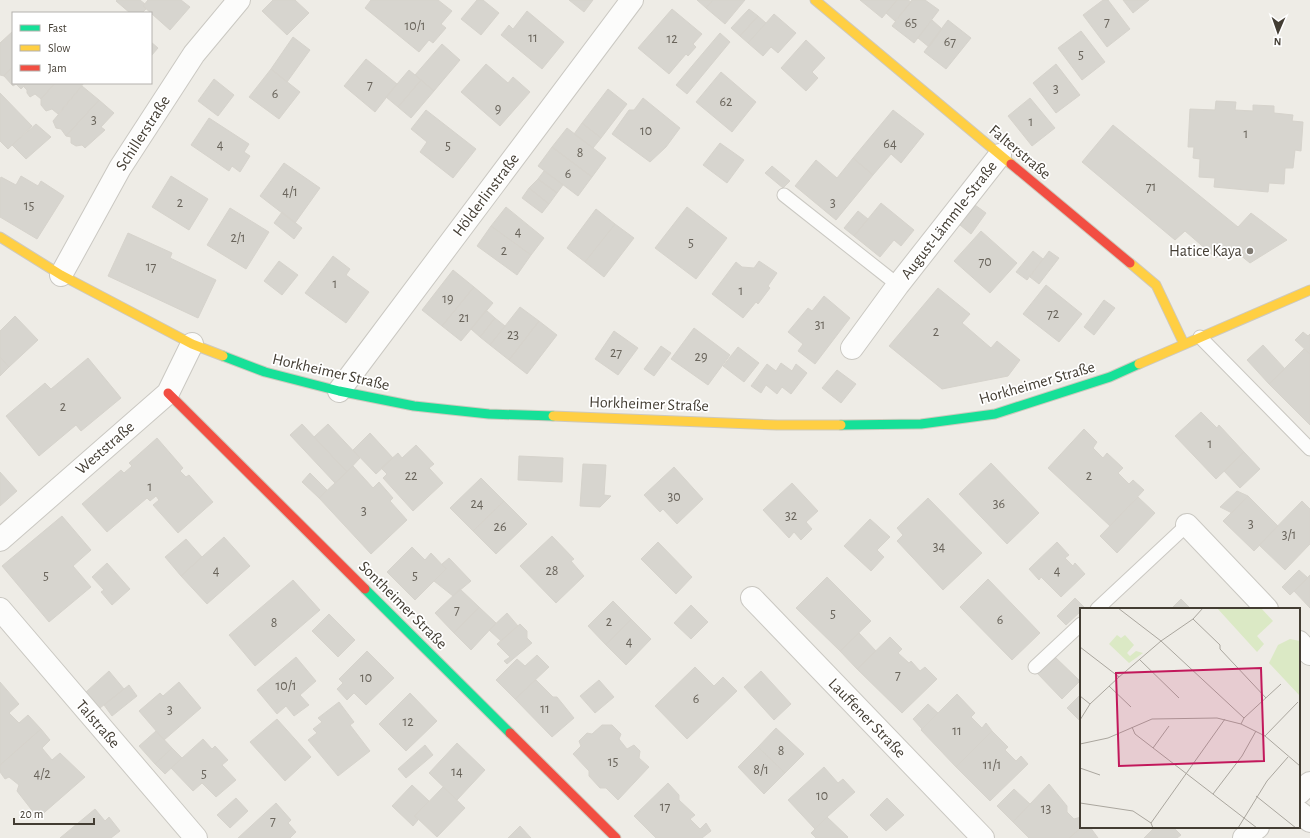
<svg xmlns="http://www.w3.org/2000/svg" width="1310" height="838" font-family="'Alegreya Sans',sans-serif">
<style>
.building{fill:#d7d5cf;stroke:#d6d3cc}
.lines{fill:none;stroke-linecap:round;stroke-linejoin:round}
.lane-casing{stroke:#cac8c2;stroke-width:15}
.street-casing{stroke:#cac8c2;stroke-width:24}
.fast-casing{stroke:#cec9bd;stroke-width:11}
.slow-casing{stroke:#cec9bd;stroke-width:11}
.jam-casing{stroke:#cec9bd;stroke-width:11}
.lane{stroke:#fcfcfb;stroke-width:13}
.street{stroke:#fcfcfb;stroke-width:22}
.fast{stroke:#16e098;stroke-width:9}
.slow{stroke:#ffcf43;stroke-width:9}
.jam{stroke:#f24e42;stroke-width:9}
.poi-dot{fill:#7f7a72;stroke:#fff;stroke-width:1.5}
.labels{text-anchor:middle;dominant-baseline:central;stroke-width:3.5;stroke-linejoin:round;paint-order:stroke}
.number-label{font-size:14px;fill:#69645b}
.street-label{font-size:16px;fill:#433d33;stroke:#fff}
.poi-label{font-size:16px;fill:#433d33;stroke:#fff;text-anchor:end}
.inset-road{fill:none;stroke:#aaa69e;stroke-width:1}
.view{fill:#c2185b;fill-opacity:0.15;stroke:#c2185b;stroke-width:2}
.inset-edge{fill:none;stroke:#433d33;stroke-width:2}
</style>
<rect width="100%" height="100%" fill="#eeece6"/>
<path class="building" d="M117 0H140L145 4 143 6 146 9 142 13H130L116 1Z
M148 0H181L190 7 170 30 143 6Z
M273 0H295L309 13 287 35 262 11Z
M371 0H438L452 11 441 24 446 28 433 43 429 40 419 52 365 8Z
M477 0H483L499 13 481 35 461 19Z
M569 0H593L584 12Z
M697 0H713L706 8Z
M713 0H745L725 24 706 8Z
M860 0H897L882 18Z
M897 0H908L911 2 895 21 886 13Z
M912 0H925L939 10 914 43 892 26Z
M1103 0H1108L1130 29 1107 47 1083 15Z
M1123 0H1149L1133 13Z
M672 9 702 34 693 44 696 47 688 56 686 54 669 74 638 48Z
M749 9 758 16 740 36 731 28Z
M527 11 564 42 542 69 501 35 509 25 513 29Z
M774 14 796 33 778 53 771 47 763 56 748 43Z
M758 16 766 23 748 43 740 36Z
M932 20 942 29 929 47 918 38Z
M948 20 971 38 946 69 924 52Z
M13 31V66L4 76 0 75V43Z
M1081 31 1105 62 1082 80 1058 48Z
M720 33 730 42 687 94 676 85Z
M293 37 310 50 287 82 271 69Z
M806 40 825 58 812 72 818 78 806 91 781 68Z
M151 42 158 48 151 56Z
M442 44 460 60 434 91 415 75Z
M366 59 397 84 375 112 344 86Z
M486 64 508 83 513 77 530 92 500 126 461 92Z
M1056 64 1080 95 1056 113 1033 83Z
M13 66V83H27L21 89 16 84 13 86 4 76Z
M271 69 300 92 279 119 249 97Z
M409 70 421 80 398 107 386 97Z
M721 72 756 102 732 132 696 102Z
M214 79 234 95 218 116 198 101Z
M421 80 434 91 411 118 398 107Z
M27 83H55L41 99 35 94 30 97 27 93V90L24 87Z
M55 83H84L58 114 52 109 46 111 41 105V99Z
M82 86 99 100 66 136 61 129 56 128 53 121Z
M608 89 627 104 601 138 582 123Z
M0 93 32 126 8 149 0 141Z
M643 98 680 128 666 147 650 162 612 134 629 110H634Z
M1030 98 1055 128 1032 146 1008 116Z
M99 100 114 113 101 127 105 130 85 148 82 145 76 146 71 143V137L66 136Z
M1216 101 1236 102 1235 110 1253 111V105L1274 106V113L1293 115 1292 121 1303 122 1301 151 1295 150 1293 168H1285L1284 184 1269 183 1268 192 1214 187 1215 178 1199 177 1200 159 1193 158 1194 147H1188L1190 109 1215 110Z
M426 110 476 149 453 178 420 152 427 142 411 129Z
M893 110 924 134 901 163 891 154 873 175 853 158Z
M209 118 249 144 244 152 250 156 240 172 232 166 229 171 191 145Z
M582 123 601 138 593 148 574 134Z
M36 124 51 137 26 159 12 145Z
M1113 125 1238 227 1251 213 1287 240 1250 263 1229 246 1216 258 1185 231 1175 240 1082 162Z
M567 128 606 158 592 177 552 147Z
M720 143 744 160 727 183 703 165Z
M552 147 592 177 578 196 538 166Z
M853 158 873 175 836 220 795 186 816 160 837 178Z
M284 163 320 188 295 223 260 196Z
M772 166 790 181 783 188 765 173Z
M544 171 563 185 557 193 538 179Z
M21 176 38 186 41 181 64 196 37 239 0 217V179L1 177 16 185Z
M171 176 208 199 189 230 152 207Z
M538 179 557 193 549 204 529 188Z
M529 188 549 204 542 213 522 198Z
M881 203 914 230 901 246 894 240 880 257 854 236Z
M975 205 986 213 971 234 960 225Z
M506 207 544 238 531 255 491 226Z
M687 207 727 238 696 279 655 248Z
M230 208 269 232 246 269 207 245Z
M596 209 615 224 585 262 567 248Z
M858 211 868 219 854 236 844 228Z
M282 212 302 228 294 239 274 223Z
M615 224 634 238 604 277 585 262Z
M491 226 531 255 517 275 477 246Z
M981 231 1017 263 990 293 954 261Z
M128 233 172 253 170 258 216 280 198 318 108 276Z
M1033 251 1043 259 1027 280 1016 272Z
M1049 251 1059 258 1039 284 1030 277Z
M333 256 350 269 346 275 369 292 346 323 305 293Z
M279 261 298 275 282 295 264 281Z
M759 261 777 273 768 286 770 288 758 304 756 302 743 318 712 294 736 262 742 267 754 268Z
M453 270 474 287 442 326 422 310Z
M1046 285 1082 314 1059 342 1023 314Z
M474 287 493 303 461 341 442 326Z
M938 288 970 314 962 323 991 348 997 341 1020 360 1008 376 942 389 889 346Z
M824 296 850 318 815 364 798 351 803 344 788 332 808 308 812 311Z
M1104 300 1115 308 1094 335 1084 327Z
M520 307 539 321 509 360 490 345Z
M486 310 495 318 480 337 471 329Z
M15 316 38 340 9 367 0 357V331Z
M495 318 505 326 490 345 480 337Z
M539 321 557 335 527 374 509 360Z
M694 328 730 355 708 385 671 359Z
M614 331 638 348 618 375 595 359Z
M1303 332 1308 336 1310 334V354L1295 340Z
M1263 345 1285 369 1269 384 1247 360Z
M661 346 671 353 654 376 644 369Z
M738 347 759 363 744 382 723 366Z
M1304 349 1310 354V425L1269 384Z
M0 357 9 367 0 376Z
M88 358 121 398 81 431 76 425 39 456 6 416 45 383 51 389Z
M781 363 792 371 796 364 807 373 791 394 782 387 777 394 766 385 761 393 751 386 767 364 776 371Z
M837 370 856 384 841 403 822 388Z
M1201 412 1217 428 1219 425 1244 452 1216 479 1175 436Z
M302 424 347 472 335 483 290 435Z
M328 424 360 458 347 472 314 437Z
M1084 429 1097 442 1093 448 1103 458 1107 453 1123 468 1118 473 1129 484 1133 480 1144 490 1110 526 1048 468Z
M370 433 393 458 376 474 353 450Z
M157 438 183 468 180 471 186 477 189 475 213 502 178 533 153 505 159 500 156 496 150 501 147 498 107 532 82 504 121 470 124 473 132 466 129 463Z
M416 445 434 464 429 468 443 483 413 511 383 478 387 474 381 468 398 453 402 458Z
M1244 452 1260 469 1240 488 1224 471Z
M519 456 563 458 562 482 518 480Z
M991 463 1039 513 1007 544 959 494Z
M583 464 606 465 604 495 611 496 600 507 580 506Z
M353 466 373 488 379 482 393 498 390 501 407 520 371 554 319 498Z
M674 467 703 499 677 524 663 509 660 512 644 495Z
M0 472 17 491 0 506Z
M310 473 327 490 319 498 302 482Z
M481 478 504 501 473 531 450 508Z
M792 483 818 511 806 522 812 529 801 540 794 532 789 538 763 510Z
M1237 491 1248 496 1232 513 1220 507Z
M1248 496 1278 526 1254 551 1223 521Z
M1138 497 1155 513 1117 553 1100 536Z
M928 498 982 553 943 590 897 541 903 535 897 528Z
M504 501 527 524 496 554 473 531Z
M1302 501 1310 509V544L1285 570 1259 545Z
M62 516 91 550 73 566 91 587 49 622 2 566Z
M870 519 890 537 877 550 884 557 871 571 844 546Z
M552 536 574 559 571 561 584 576 556 603 520 566Z
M224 537 250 566 207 604 181 576Z
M186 539 202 557 181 576 165 557Z
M658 542 692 577 676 594 641 559Z
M1057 542 1069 555 1065 558 1073 566 1075 563 1085 574 1061 597 1041 577 1039 580 1029 569Z
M412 547 425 560 431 553 446 569 415 600 387 572Z
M449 558 471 581 453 596 434 581 446 569 442 564Z
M107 563 130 589 112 605 101 592 104 590 92 577Z
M1299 570 1308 578 1290 595 1282 587Z
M1310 575V608L1294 591Z
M827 577 871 621 840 651 796 608Z
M988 579 1040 633 1012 660 960 607Z
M293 580 320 610 255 666 229 635Z
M460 589 479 607 454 633 435 613Z
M1075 598 1084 607 1081 609V611L1066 625 1057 616Z
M1181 599 1191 609H1171Z
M613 601 631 619 606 645 588 626Z
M691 605 708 622 691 639 674 623Z
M479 607 496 623 471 650 454 633Z
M507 613 518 626 501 641 489 630Z
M329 614 355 640 338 657 312 631Z
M631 619 651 639 626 665 606 645Z
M520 624 527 631V638L532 643 507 664 504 661 510 657 497 644Z
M859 633 876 651 857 669 840 651Z
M890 637 902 649 898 653 909 663 911 661 920 671 925 667 937 679 902 713 857 669Z
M367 651 394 678 366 705 354 693 347 700 337 689 343 683 339 679Z
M537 655 549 667 515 699 496 680 517 659 525 666Z
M1054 656 1080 681 1062 699 1037 673Z
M296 657 316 681 300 695 309 705 294 716 286 706 277 714 257 690Z
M695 667 714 686 723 677 737 691 687 739 655 706Z
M109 671 124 689 100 708 86 692Z
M761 671 791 704 774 720 744 687Z
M536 680 553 697H557L574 718 552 737 515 699Z
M599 680 614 697 595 713 580 696Z
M0 682 19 704 9 713 19 723 28 715 41 729 0 765Z
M179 682 201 708 164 740 139 711 160 693 163 696Z
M129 685 137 696 112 716 104 705Z
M410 693 437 721 406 751 379 724Z
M957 694 975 713 971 717 982 728 986 723 992 731 956 767 921 730Z
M1081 694V722L1067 708Z
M339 702 354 722 350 725 370 751 338 776 308 740 317 733 313 729 322 722 318 718Z
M928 704 938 713 922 729 913 719Z
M277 719 311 757 285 781 250 742Z
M602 725H612L621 734 619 739 627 749 634 745 640 751 639 758 649 767 618 800 606 788H600L589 776V771L573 754 581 746 579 741 587 733 592 734Z
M776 728 804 754 785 773 758 747Z
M41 729 50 740 42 748 52 760 60 753 85 777 38 818 17 791 19 785 9 777 5 779 0 772V765Z
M156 731 172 748 155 764 139 746Z
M992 731 1008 747 1005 750 1016 761 1021 756 1028 764 990 801 956 767Z
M203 739 212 749 215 746 228 760 222 765 236 780 216 797 202 783 193 791 171 768Z
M457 743 485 770 457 800 429 773Z
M425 745 433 755 406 778 398 769Z
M758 747 785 773 764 794 738 767Z
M172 748 182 758 165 774 155 764Z
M824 767 838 783 843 779 855 792 827 817 815 829 788 800Z
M668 783 679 795V800L695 815 690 819 700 829 706 823 711 831 702 838H656L634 816Z
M1049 784 1067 806V812L1074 819 1081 817 1082 827 1069 838H1029L1013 822Z
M412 785 429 801 414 816 418 820 413 826 392 806Z
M443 787 465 808 437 837 415 816Z
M1014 789 1030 804 1013 822 997 806Z
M236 798 248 811 230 828 217 815Z
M887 798 904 815 886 831 870 815Z
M276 803 291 820 288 823 296 832 290 838H238Z
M95 809 105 821 109 817 120 831 111 838H60Z
M827 817 848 837 847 838H816L811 833Z
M520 826 531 838H508Z
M1082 827H1090L1098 838H1069Z
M1155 827H1173L1181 835 1177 838H1144Z"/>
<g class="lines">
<g class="lane-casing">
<path id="lane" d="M784 195 898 285
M1200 337 1310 449
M1097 609 1187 525
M1035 667 1081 624"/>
</g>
<g class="street-casing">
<path id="street" d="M61 275 120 168 194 54 239 0
M852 348 898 285 1000 155
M339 391 632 0
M1187 525 1267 609
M0 540 168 393 192 344
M752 598 983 838
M0 609 196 838
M1299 642 1310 654
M1299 793 1310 783
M1299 812 1310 821
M1244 838 1258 827"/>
</g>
<g class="fast-casing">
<path id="fast" d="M223 356 265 372 339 391 414 406 489 414 553 416
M841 425 921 424 995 414 1110 377 1139 364
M365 589 510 733"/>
</g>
<g class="slow-casing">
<path id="slow" d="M815 0 1011 164
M0 237 61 275 192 344 223 356
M1130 263 1156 285 1184 344
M1139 364 1310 290
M553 416 777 425H841"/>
</g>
<g class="jam-casing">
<path id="jam" d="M1011 164 1130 263
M168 393 365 589
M510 733 616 838"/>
</g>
<use href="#lane" class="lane"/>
<use href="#street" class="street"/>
<use href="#fast" class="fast"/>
<use href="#slow" class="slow"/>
<use href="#jam" class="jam"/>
</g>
<circle class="poi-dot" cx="1250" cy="251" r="4"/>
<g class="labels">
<g class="number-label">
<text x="1107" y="22">7</text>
<text x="911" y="23">65</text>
<text x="415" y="26">10/1</text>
<text x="533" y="38">11</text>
<text x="672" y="39">12</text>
<text x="950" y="42">67</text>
<text x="1081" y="55">5</text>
<text x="370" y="85">7</text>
<text x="1056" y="89">3</text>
<text x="275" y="94">6</text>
<text x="726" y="102">62</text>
<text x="498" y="109">9</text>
<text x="94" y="120">3</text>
<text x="1031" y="122">1</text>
<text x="646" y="131">10</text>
<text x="1246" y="134">1</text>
<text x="890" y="144">64</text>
<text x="220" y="145">4</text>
<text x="448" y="146">5</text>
<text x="580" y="153">8</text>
<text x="568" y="174">6</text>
<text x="1151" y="187">71</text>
<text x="290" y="192">4/1</text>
<text x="180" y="203">2</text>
<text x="833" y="203">3</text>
<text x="29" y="206">15</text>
<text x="518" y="232">4</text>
<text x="238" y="238">2/1</text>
<text x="691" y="243">5</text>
<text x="504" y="251">2</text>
<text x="985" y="262">70</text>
<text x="151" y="267">17</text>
<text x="335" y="284">1</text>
<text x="741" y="291">1</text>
<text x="448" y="299">19</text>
<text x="1053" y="314">72</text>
<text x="464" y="318">21</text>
<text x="820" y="325">31</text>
<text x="936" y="332">2</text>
<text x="513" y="335">23</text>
<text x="616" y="353">27</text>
<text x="701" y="357">29</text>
<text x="63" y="407">2</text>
<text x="1210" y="444">1</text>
<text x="411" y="476">22</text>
<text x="1089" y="476">2</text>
<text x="150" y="487">1</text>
<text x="674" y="497">30</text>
<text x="477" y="504">24</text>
<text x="999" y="504">36</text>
<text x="364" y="511">3</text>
<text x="791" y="516">32</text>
<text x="1251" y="524">3</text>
<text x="500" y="527">26</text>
<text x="1289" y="535">3/1</text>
<text x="939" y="547">34</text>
<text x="216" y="571">4</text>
<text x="552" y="571">28</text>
<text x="1057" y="571">4</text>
<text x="46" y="576">5</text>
<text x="415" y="576">5</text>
<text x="457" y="610">7</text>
<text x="833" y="614">5</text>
<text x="1000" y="620">6</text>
<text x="609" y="622">2</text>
<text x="274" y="623">8</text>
<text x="629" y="642">4</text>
<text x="898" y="675">7</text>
<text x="366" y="678">10</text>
<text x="286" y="686">10/1</text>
<text x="696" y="699">6</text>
<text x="545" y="709">11</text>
<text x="170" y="710">3</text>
<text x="408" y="722">12</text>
<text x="957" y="731">11</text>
<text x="781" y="751">8</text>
<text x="613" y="762">15</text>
<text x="992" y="765">11/1</text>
<text x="761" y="770">8/1</text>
<text x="457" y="772">14</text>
<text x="42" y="774">4/2</text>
<text x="204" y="774">5</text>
<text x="822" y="796">10</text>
<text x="665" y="807">17</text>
<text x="1046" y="809">13</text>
<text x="273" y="821">7</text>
</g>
<g class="street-label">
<text transform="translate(143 133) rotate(-57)">Schillerstraße</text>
<text transform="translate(1020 152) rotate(40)">Falterstraße</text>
<text transform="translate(486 195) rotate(-53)">Hölderlinstraße</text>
<text transform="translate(949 220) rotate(-52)">August-Lämmle-Straße</text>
<text transform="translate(331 372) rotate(13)">Horkheimer Straße</text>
<text transform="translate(1037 383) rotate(-16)">Horkheimer Straße</text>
<text transform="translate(649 404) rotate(2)">Horkheimer Straße</text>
<text transform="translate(105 448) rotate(-41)">Weststraße</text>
<text transform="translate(403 605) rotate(45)">Sontheimer Straße</text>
<text transform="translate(867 718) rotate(46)">Lauffener Straße</text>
<text transform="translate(98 724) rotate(49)">Talstraße</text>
</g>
<g class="poi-label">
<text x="1242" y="251">Hatice Kaya</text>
</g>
</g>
<g transform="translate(1080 608)">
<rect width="220" height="220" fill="#eeece6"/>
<path d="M137 0H181L193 13 177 28 184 36 177 44ZM37 27 41 30 45 27 54 37 47 45 50 48 56 43 63 45 49 55 29 36ZM210 31 220 33V88L189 55 198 37Z" fill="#dbe9c5"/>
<path class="inset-road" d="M38 0 81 33 164 110M113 11 140 37V41L186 90M0 39 39 69M59 51 99 90M29 78 51 99M0 88 10 96M0 112 10 96 39 69 81 33 113 11 123 0M161 116 164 110 201 76M52 119 55 126 177 220M185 128 218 94M0 136 28 130 72 111 137 110 161 116 185 128 220 158M73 140 89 118M0 160 20 167M133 186 162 148 176 123M176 188 216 220M0 195 53 203 71 215M73 220 71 215 145 111M158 220 187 173 208 149"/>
<path class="view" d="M181 60 184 153 39 158 36 65Z"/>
<rect width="220" height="220" class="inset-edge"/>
</g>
<rect x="12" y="12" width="140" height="72" fill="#ffffff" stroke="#b4b1ad"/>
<rect x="20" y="25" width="20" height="6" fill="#16e098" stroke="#b4b1ad"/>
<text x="48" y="32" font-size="12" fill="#433d33">Fast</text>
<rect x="20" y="45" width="20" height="6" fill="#ffcf43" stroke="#b4b1ad"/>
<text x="48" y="52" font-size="12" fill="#433d33">Slow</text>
<rect x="20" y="65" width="20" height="6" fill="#f24e42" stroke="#b4b1ad"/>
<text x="48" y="72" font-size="12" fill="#433d33">Jam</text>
<g transform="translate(1278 32) rotate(182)" stroke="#ffffff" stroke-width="3" paint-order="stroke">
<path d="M0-3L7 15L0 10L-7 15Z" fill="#433d33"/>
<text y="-6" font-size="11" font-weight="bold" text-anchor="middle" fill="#433d33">N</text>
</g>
<path d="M14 818v6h80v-6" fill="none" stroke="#433d33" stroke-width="2"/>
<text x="20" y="818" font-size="12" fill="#433d33" stroke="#ffffff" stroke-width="3" paint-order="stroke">20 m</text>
</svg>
